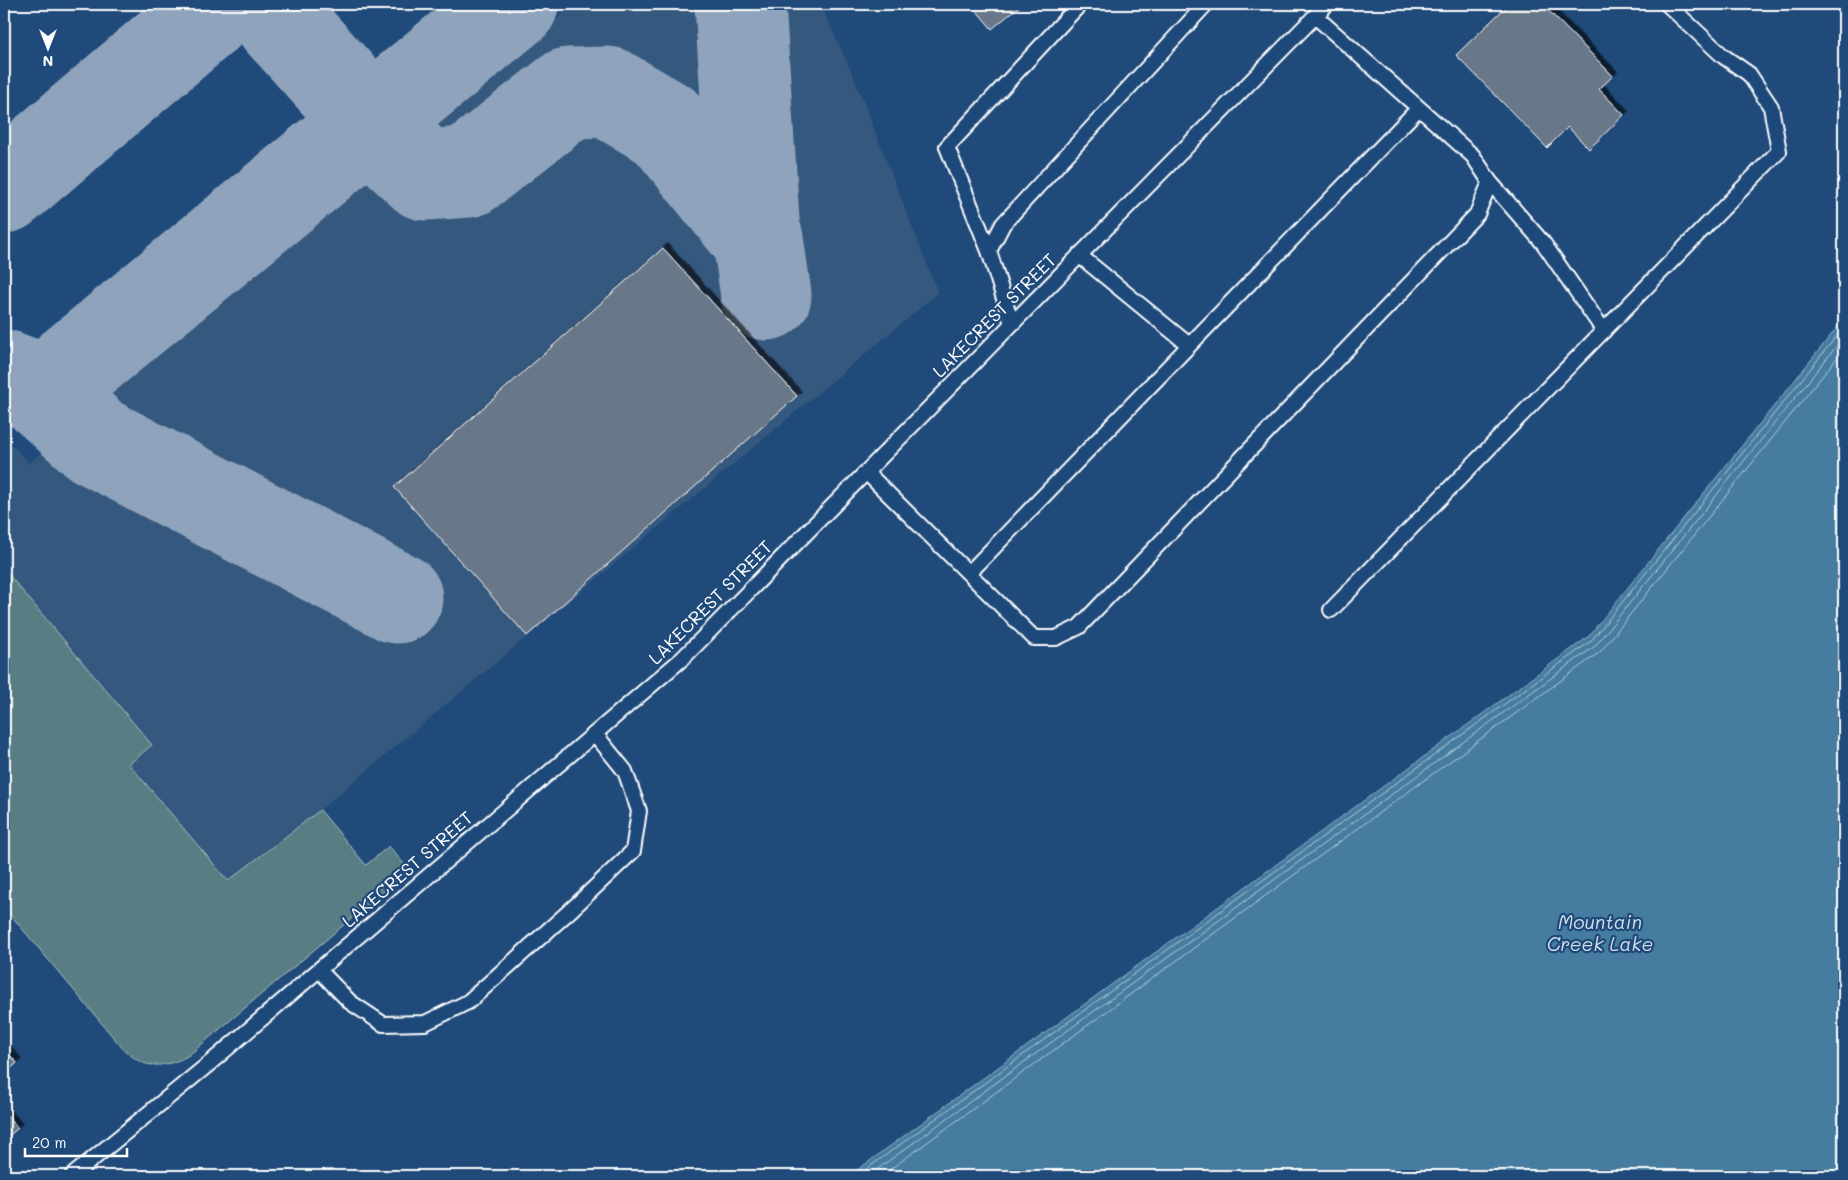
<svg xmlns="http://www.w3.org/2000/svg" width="1848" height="1180" font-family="Mali,sans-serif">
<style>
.built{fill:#35587e}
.green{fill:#597e84;stroke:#acbec2}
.water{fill:#447c9f;stroke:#8fb0c5}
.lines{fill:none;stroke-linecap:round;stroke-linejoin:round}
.shore{stroke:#b4cbd9;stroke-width:1}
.taxiway{stroke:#8fa4bc;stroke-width:91}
.building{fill:#687888;stroke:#fff;filter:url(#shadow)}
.service-casing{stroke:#fff;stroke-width:18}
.service{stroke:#1f4a7a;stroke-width:14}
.labels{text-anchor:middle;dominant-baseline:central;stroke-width:4.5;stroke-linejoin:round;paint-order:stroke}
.street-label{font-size:18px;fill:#fff;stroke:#1f4a7a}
.water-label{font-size:19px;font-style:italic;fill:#d0dee7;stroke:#1f4a7a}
</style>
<defs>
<filter id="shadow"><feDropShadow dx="4.5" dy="-4.5" stdDeviation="0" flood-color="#0009"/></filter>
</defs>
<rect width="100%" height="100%" fill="#1f4a7a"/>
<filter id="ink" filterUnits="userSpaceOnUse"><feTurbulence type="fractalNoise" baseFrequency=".02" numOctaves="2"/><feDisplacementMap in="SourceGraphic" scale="10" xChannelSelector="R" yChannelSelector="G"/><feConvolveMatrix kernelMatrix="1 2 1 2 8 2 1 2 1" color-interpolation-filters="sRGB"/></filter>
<g filter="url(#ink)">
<path class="built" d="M574 4H820L853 75 938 293 320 810 228 881 129 764 152 745 4 569V451L12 445 29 463 399 154Z"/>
<path class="green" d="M4 569 152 745 129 764 228 881 320 810 366 865 389 846 409 870 189 1055C176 1063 156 1069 141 1062 135 1059 129 1054 124 1050L4 907Z"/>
<path class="water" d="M1844 319V1176H849L1588 637Z"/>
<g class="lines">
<path class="shore" d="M857 1176 1591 641 1844 327
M868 1176 1595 646 1844 337
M881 1176 1600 652 1844 349"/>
<path class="taxiway" d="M265 4 347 95 369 123 425 175 468 172 569 93 608 92 667 126 755 235 758 239 766 295
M740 4 755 235
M4 188 219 4
M4 375 36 387 61 377 513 4
M36 387 96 441 397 598"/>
</g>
<path class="building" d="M971 4H1022L992 29Z
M1509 4H1542L1613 76 1599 89 1624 115 1589 149 1568 127 1547 148 1456 55Z
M663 248 797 396 527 636 394 487Z
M4 1048 17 1063 4 1075Z
M4 1112 18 1128 4 1140Z"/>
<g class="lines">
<g class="service-casing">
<path id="service" d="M1490 182 1544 244 1604 331
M989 251 947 147 1080 4
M1079 255 1189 345
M1012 324 989 251 1003 224 1206 4
M866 472 1034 638H1056L1079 627 1477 214 1490 182 1473 156 1315 16
M969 573 1419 108
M1331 610 1779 151 1771 107 1749 74 1723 56 1667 4
M319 970 350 1002 383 1024 425 1023 468 1002 573 908 633 851 639 811 625 771 595 734
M72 1176 210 1063 683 658 1327 4"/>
</g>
<use href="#service" class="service"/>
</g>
</g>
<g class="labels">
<g class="street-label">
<text transform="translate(994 315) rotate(-45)">LAKECREST STREET</text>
<text transform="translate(710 602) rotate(-45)">LAKECREST STREET</text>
<text transform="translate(407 869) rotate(-41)">LAKECREST STREET</text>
</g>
<g class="water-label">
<text x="1600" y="921">Mountain<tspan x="1600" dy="22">Creek Lake</tspan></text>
</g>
</g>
<rect width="1848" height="1180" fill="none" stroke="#1f4a7a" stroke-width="20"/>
<rect x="10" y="10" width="1828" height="1160" fill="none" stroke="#fff" stroke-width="2" filter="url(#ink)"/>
<g transform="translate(48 48) rotate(180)" stroke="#1f4a7a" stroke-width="4" paint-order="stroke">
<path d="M0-4L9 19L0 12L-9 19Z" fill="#ffffff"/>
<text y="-8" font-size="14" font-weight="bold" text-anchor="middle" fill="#ffffff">N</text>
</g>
<path d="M25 1148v8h102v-8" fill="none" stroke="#ffffff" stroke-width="2.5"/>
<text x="32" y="1148" font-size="15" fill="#ffffff" stroke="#1f4a7a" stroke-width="4" paint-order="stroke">20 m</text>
</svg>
